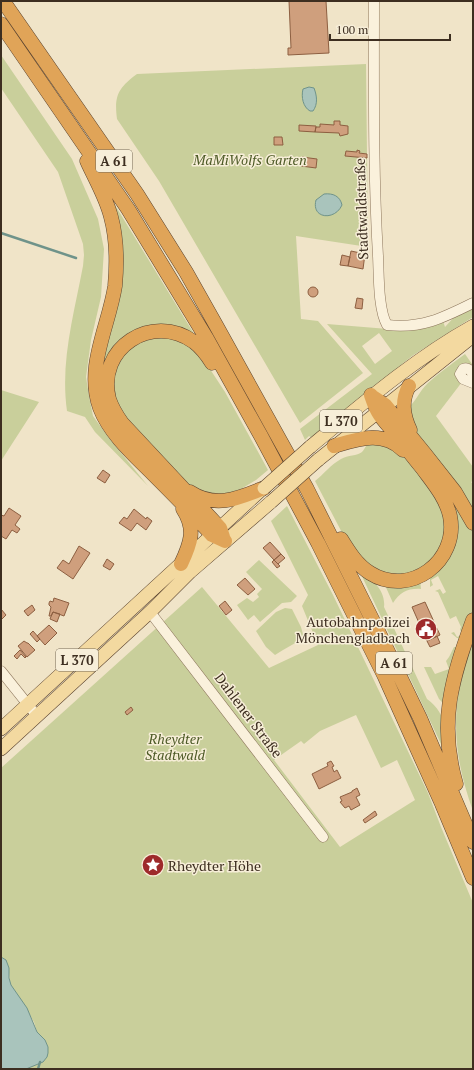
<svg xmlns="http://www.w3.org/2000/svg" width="474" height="1070" font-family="'PT Serif',serif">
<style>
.green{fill:#c9cf9b;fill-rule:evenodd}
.water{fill:#a9c4bc;stroke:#6f938a}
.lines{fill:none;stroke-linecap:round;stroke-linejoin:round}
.stream{stroke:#6f938a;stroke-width:2.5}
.building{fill:#cf9f7d;stroke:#8d5f41}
.minor-casing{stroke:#8d765c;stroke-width:11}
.major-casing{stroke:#5b4430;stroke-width:14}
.highway-casing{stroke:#5b4430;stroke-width:15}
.minor{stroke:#faf1dc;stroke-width:10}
.major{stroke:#f3d9a0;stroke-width:13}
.highway{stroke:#e0a458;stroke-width:14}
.major-bridge-casing{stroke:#5b4430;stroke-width:14;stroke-linecap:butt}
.major-bridge{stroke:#f3d9a0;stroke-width:13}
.labels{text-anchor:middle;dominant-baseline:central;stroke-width:3;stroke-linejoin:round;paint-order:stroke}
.shield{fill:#f7eed8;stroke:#756857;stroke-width:1}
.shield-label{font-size:13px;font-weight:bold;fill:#3d2e20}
.park-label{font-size:14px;font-style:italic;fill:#4d5a26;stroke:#f7eed8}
.street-label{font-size:14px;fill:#3d2e20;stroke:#f7eed8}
.poi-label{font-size:14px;fill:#3d2e20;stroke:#f7eed8;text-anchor:end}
</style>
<rect width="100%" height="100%" fill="#f0e4c8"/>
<path class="green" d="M1 55 72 159 98 219 104 249 101 297 91 340 86 377 89 396 93 416 109 438 148 486 95 432 85 417 67 411C60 362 74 314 83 266L84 255 83 244 58 172 1 88Z
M366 64 368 247 296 236 301 319 318 321 363 373 300 423 159 181 117 119C114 96 118 88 137 74Z
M110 197 196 337 144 330 98 388 113 313Z
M473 306V317L412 356 312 438 309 436 305 440 300 429 372 374 327 324 388 329 443 321 445 327 456 315ZM379 333 392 351 375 364 362 346Z
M172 337 186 344 204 360 225 392 268 470 256 480 241 489 228 494 218 497 198 492 182 480 125 417 116 400 113 384 114 373 127 349 147 338Z
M465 354 472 364 462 368V382L436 416 473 467V481L471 482 473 484V510L412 428 407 409C416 402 419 391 428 383 440 372 453 363 465 354Z
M1 390 39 402 1 461Z
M371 439 401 451 422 477 439 503 444 514 445 539 429 563 406 575 384 574 367 565 349 546 315 481C324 474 330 465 341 459 348 455 357 456 362 452 365 449 367 443 371 439Z
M430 473 473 528V612L469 626 461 638H457L451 633 454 632 457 637 462 635 460 629 461 627 456 616 450 619 438 592 435 591 440 589 443 594 446 592 438 576 431 580 433 585 430 587V575L453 541Z
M287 506 333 595 428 793 441 827 473 903V1069H26L48 1053V1047L45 1040 37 1032 34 1022 11 985C8 974 11 964 1 957V768L202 587 269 668 318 645 302 606 308 595 271 521ZM356 715 381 768 397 760 415 800 340 847 274 760 301 741 304 744 320 731Z
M259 560 297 596 291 602 282 603 260 622 254 615 248 620 237 605 247 598 253 602 259 597 257 594 262 589 246 572Z
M359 570C372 578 386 591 384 607L427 699C449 715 446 737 449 761Z
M420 580 421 589C409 588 400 592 393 603L384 583Z
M285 608 292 609 301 627 304 638 283 650 275 655 266 647 256 631 276 612Z
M473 640V811C458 770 451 728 460 685 463 670 468 655 473 640Z
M454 647H460L446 706 439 699 424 667H431L435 674 449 669 446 661 449 657Z"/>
<path class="water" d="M309 87 314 88C317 96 318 104 313 111H310C303 107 301 97 303 89Z
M324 194C333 193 340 196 342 205 335 221 311 219 316 200Z
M1 957 6 960 9 968V978L11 985 27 1008 37 1032 45 1040 48 1047V1053L47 1057 43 1062 26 1069H1Z"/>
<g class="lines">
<path class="stream" d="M1 233 76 258
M38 1069 40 1062"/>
</g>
<path class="building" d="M289 1H326L329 53 288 55V48H291Z
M334 121H340V125L348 126V134L340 136 339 133 315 132 316 127H320V124L334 125Z
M299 125 316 126 315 132 299 131Z
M274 137H282L283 145H274Z
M357 150 360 151 359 153 367 154V158L345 156 346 151 357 152Z
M302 157 317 159 316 168 301 166Z
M351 251 365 254 363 269 348 266Z
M342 255 350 257 348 266 340 265Z
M308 292a5 5 0 1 1 10 0a5 5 0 1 1-10 0Z
M357 298 363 299 362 309 355 308Z
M103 470 110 475 105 483 97 478Z
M9 508 21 516 15 525 20 529 17 533 12 530 6 539 1 536V515L4 516Z
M134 509 146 519 147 517 152 521 146 530 137 523 131 531 119 523 124 517 127 519Z
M270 542 281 554 274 560 263 548Z
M79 546 90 553 73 579 57 568 63 560 69 564Z
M281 554 285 558 278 564 274 560Z
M107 559 114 564 110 570 103 566Z
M274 560 280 566 277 568 272 562Z
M245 578 255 589 248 595 237 585Z
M54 598 69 603 64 616 53 612 51 616H49L51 607 49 605V603L50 601 53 602Z
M225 601 232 610 226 615 219 606Z
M425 602 440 635 427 641 412 607Z
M32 605 35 610 28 616 24 611Z
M1 609 6 615 1 620Z
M53 612 60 614 57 622 50 619Z
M49 625 57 633 45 645 37 636Z
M33 631 40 639 37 642 30 634Z
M437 636 440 643 430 647 427 641Z
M24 641 27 643H28L35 650 27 657 18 646Z
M20 650 26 657 25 658 21 654 17 659 14 656Z
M131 707 133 710 127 715 125 712Z
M331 761 334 766 332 767 334 772 337 770 341 778 319 789 312 774 328 766 327 763Z
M357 788 360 795 356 797 360 805 351 810 349 806 345 808 340 802 342 801 340 797 352 792V791Z
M375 811 377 815 365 823 363 820Z"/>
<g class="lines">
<g class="minor-casing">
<path id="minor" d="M374 1C374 86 373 171 378 256 379 275 378 309 387 325 421 329 443 318 473 303
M473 374C470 370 468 367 463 369L460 374 463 379 473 383
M150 612 323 837
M1 671 37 716"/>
</g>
<g class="major-casing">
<path id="major" d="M310 447C362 404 414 359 473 326
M318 460 473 336
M1 729 261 490
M1 749 150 612 190 572 271 502"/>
</g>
<g class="highway-casing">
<path id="highway" d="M3 1 137 194 186 272 217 327 307 489 378 631 420 718 473 842
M1 24 128 209 207 339 261 436 318 543 384 675 442 804 473 878
M87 161C95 179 106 197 111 217 117 239 117 264 115 286 109 326 85 367 100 408 110 434 134 455 153 474 173 494 193 514 212 535L225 541
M212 363C207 355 202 348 194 342 152 312 96 348 109 399 112 408 117 416 122 423L220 528 223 537
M409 386C401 401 403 415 410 430
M373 397 385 405 425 454 455 492 473 523
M334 446C358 439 383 430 403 450
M190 492C216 509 239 498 264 488
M341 539C349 552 357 565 370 573 410 598 459 561 450 516 446 498 434 484 423 469 413 457 403 444 393 431 388 425 382 419 378 412 375 407 373 401 371 395
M181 564C191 543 196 529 183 509
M456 784C438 722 452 678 473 620"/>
</g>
<use href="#minor" class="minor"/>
<use href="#major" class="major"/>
<use href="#highway" class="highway"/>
<g class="major-bridge-casing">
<path id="major-bridge" d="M264 488 310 447
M271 502 318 460"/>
</g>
<use href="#major-bridge" class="major-bridge"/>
</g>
<defs>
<g id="civic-disc" transform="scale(1.15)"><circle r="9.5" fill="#9e2a2b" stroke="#f7eed8"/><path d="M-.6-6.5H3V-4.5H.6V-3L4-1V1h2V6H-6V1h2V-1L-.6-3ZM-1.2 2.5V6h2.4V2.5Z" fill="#fff"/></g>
<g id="sight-disc" transform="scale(1.15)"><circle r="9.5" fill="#9e2a2b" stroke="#f7eed8"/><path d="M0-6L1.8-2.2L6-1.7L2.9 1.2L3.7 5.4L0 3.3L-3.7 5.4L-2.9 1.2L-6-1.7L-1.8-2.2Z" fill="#fff"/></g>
</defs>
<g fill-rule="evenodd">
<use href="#civic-disc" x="426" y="629"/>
<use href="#sight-disc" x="153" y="865"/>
</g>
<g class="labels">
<g class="shield">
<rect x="96" y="150" width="36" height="22" rx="3"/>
<rect x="320" y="410" width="42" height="22" rx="3"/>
<rect x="56" y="649" width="42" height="22" rx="3"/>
<rect x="376" y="652" width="36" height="22" rx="3"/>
</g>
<g class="shield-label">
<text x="114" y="161">A 61</text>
<text x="341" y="421">L 370</text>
<text x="77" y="660">L 370</text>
<text x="394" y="663">A 61</text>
</g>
<g class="park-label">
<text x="250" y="159">MaMiWolfs Garten</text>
<text x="175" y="738">Rheydter<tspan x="175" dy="16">Stadtwald</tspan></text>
</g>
<g class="street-label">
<text transform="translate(361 209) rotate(-92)">Stadtwaldstraße</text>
<text transform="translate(249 715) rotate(53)">Dahlener Straße</text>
</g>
<g class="poi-label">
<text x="410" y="621">Autobahnpolizei<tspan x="410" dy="16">Mönchengladbach</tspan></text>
<text x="168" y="865" text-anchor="start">Rheydter Höhe</text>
</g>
</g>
<rect width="474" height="1070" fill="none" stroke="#3d2e20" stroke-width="4"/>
<path d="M330 34v6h120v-6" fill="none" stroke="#3d2e20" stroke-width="2"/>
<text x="336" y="34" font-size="12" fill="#3d2e20" stroke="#f7eed8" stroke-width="3" paint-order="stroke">100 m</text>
</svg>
